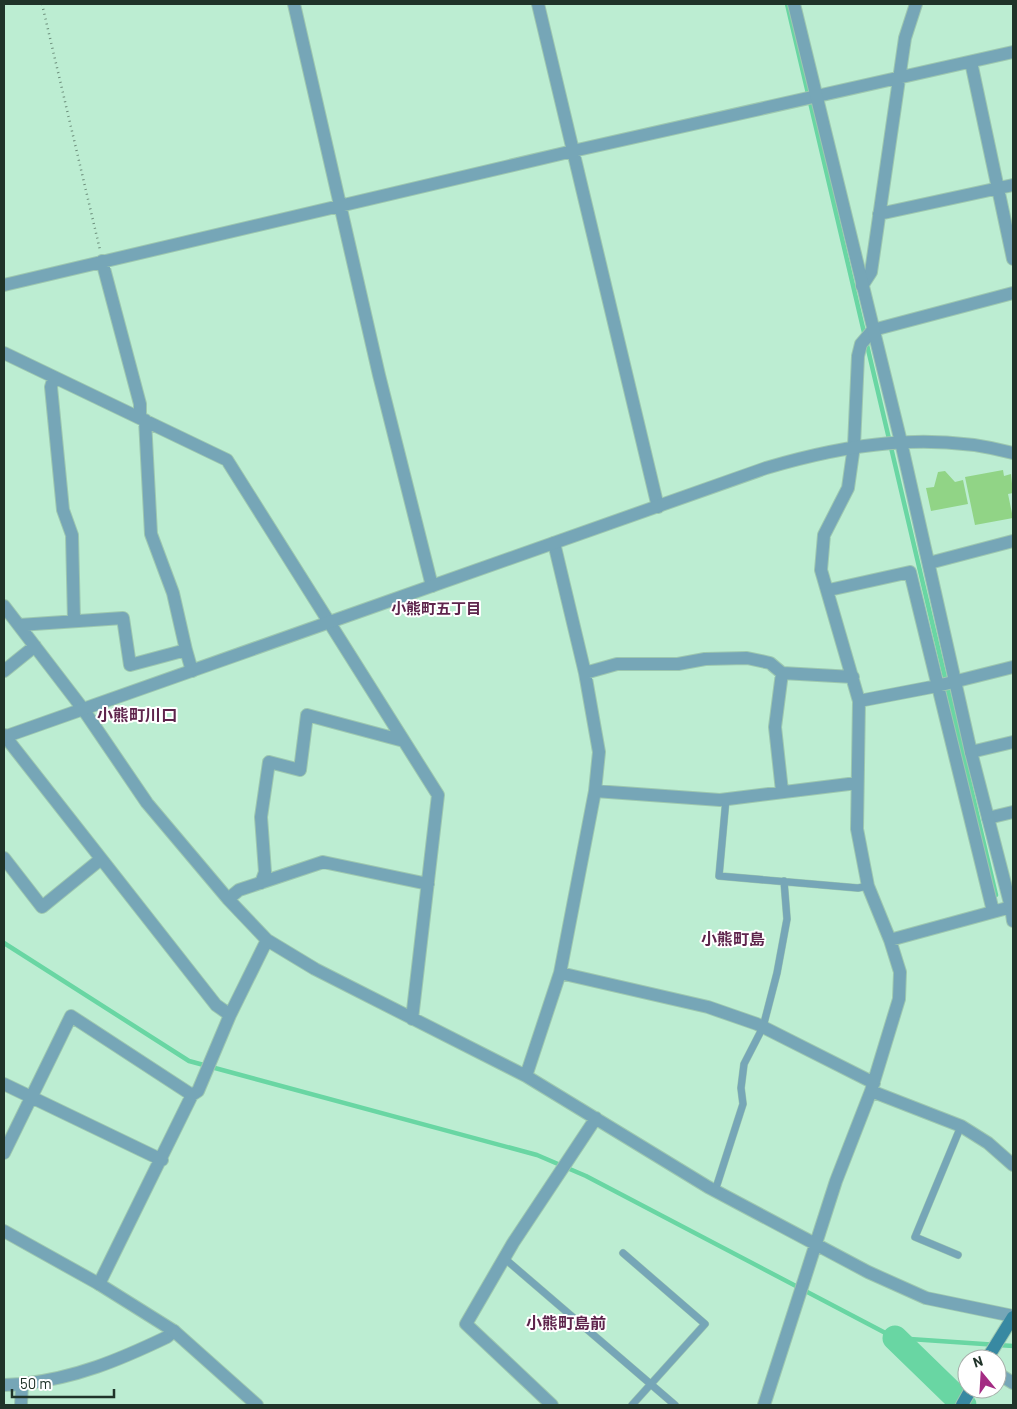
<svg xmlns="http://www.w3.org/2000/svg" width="1017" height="1409" font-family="Barlow,'Noto Sans JP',sans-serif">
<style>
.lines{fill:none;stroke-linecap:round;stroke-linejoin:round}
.stream{stroke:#69d6a3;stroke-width:4.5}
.river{stroke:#69d6a3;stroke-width:25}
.building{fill:#91d486}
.service-casing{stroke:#9dc8b0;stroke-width:8}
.minor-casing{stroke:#9dc8b0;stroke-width:14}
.tertiary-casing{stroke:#9dc8b0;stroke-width:14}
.secondary-casing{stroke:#9dc8b0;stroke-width:14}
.path{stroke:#6d8f7c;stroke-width:2.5;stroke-dasharray:1 4;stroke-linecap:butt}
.service{stroke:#76a6b7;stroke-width:7}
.minor{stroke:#76a6b7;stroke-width:12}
.tertiary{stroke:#76a6b7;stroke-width:12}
.secondary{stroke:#3889a2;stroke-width:12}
.labels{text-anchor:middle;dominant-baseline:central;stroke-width:4;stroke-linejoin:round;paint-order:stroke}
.neighbourhood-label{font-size:15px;font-weight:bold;fill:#5e244c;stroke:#fff}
.quarter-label{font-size:16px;font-weight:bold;fill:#5e244c;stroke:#fff}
</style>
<rect width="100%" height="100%" fill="#bcedd2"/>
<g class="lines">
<path class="stream" d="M787 4 996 895
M4 943 189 1061 537 1155 586 1176 895 1338 1013 1346"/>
<path class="river" d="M895 1338 964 1405"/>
</g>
<path class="building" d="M1003 470 1004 476 1011 474 1013 493 1008 494 1013 518 975 525 965 477Z
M945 471 955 482 963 480 968 504 931 511 926 488 934 487 938 472Z"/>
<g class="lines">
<g class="service-casing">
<path id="service" d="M726 799 719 876 858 888 868 886
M715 1191 743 1104 741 1088 744 1064 763 1027 777 973 787 919 784 881
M623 1253 705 1324 632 1405
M958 1255 915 1237 961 1126
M504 1258 675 1405"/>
</g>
<g class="minor-casing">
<path id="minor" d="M294 4 379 375 432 586
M538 4 658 507
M971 62 1013 259
M879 214 1013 185
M102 261 140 404V417
M4 285 573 151 1013 52
M862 286 871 272 905 38 916 4
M4 353 227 460 438 795 412 1019
M54 377 51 387 63 510 72 535 74 621
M145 420 151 534 173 593 186 650
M929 563 1013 541
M829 590 910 572 993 911
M4 606 83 709 147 803 228 899 267 940 315 969 526 1076 708 1187 868 1272 926 1298 1013 1316
M19 625 123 618 130 665 186 650 192 671
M4 671 35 646
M585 673 617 664H678L705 659 747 658 770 663 782 673 853 677
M782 673 775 727 782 791
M859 701 937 686 1013 667
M4 735 216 1005 230 1015
M971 752 1013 742
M595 791 720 800 857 783
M988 818 1013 812
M4 858 42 907 101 859
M261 883 265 872 261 817 269 762 300 770 307 715 404 741
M228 899 239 890 323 862 428 884
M890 940 1011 907 1013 921
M560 973 708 1007 757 1024 874 1083
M526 1076 560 973 595 791 599 752 585 673 554 543
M4 1084 162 1160
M871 1091 961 1126 988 1143 1013 1165
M4 1153 71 1016 192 1095
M99 1284 192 1095 198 1091 230 1015 267 940
M997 1373 1013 1383
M4 1385 22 1384
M21 1405 22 1384C76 1378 119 1360 167 1337L174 1331
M552 1405 466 1324 513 1243 596 1118
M764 1405 836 1181 871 1091 899 999 900 972 890 940 868 886 857 829 859 701 821 570 824 535 848 488 854 446 858 356 861 344 873 330 1013 293"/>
</g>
<g class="tertiary-casing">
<path id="tertiary" d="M794 4 901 442 971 752 1011 907 1013 908
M4 737 766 468C847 444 930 431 1013 453
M4 1231 99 1284 174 1331 257 1405"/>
</g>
<g class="secondary-casing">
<path id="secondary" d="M987 1359 1013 1317
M962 1405 971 1389"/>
</g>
<path class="path" d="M42 4 100 250"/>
<use href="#service" class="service"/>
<use href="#minor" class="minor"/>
<use href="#tertiary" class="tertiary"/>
<use href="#secondary" class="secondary"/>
</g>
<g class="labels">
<g class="neighbourhood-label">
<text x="436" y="608">小熊町五丁目</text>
</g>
<g class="quarter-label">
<text x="137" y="714">小熊町川口</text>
<text x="733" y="938">小熊町島</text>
<text x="566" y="1322">小熊町島前</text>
</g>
</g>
<rect width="1017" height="1409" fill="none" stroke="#203329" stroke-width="10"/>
<g transform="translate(982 1374) rotate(342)"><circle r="24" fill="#ffffff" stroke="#a6ada9"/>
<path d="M0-4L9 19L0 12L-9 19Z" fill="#a42c83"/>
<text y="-8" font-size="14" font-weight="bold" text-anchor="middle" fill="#203329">N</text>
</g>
<path d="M12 1389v8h102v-8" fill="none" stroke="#203329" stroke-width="2.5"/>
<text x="20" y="1389" font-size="15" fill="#203329" stroke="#ffffff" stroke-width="4" paint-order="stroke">50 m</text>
</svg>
